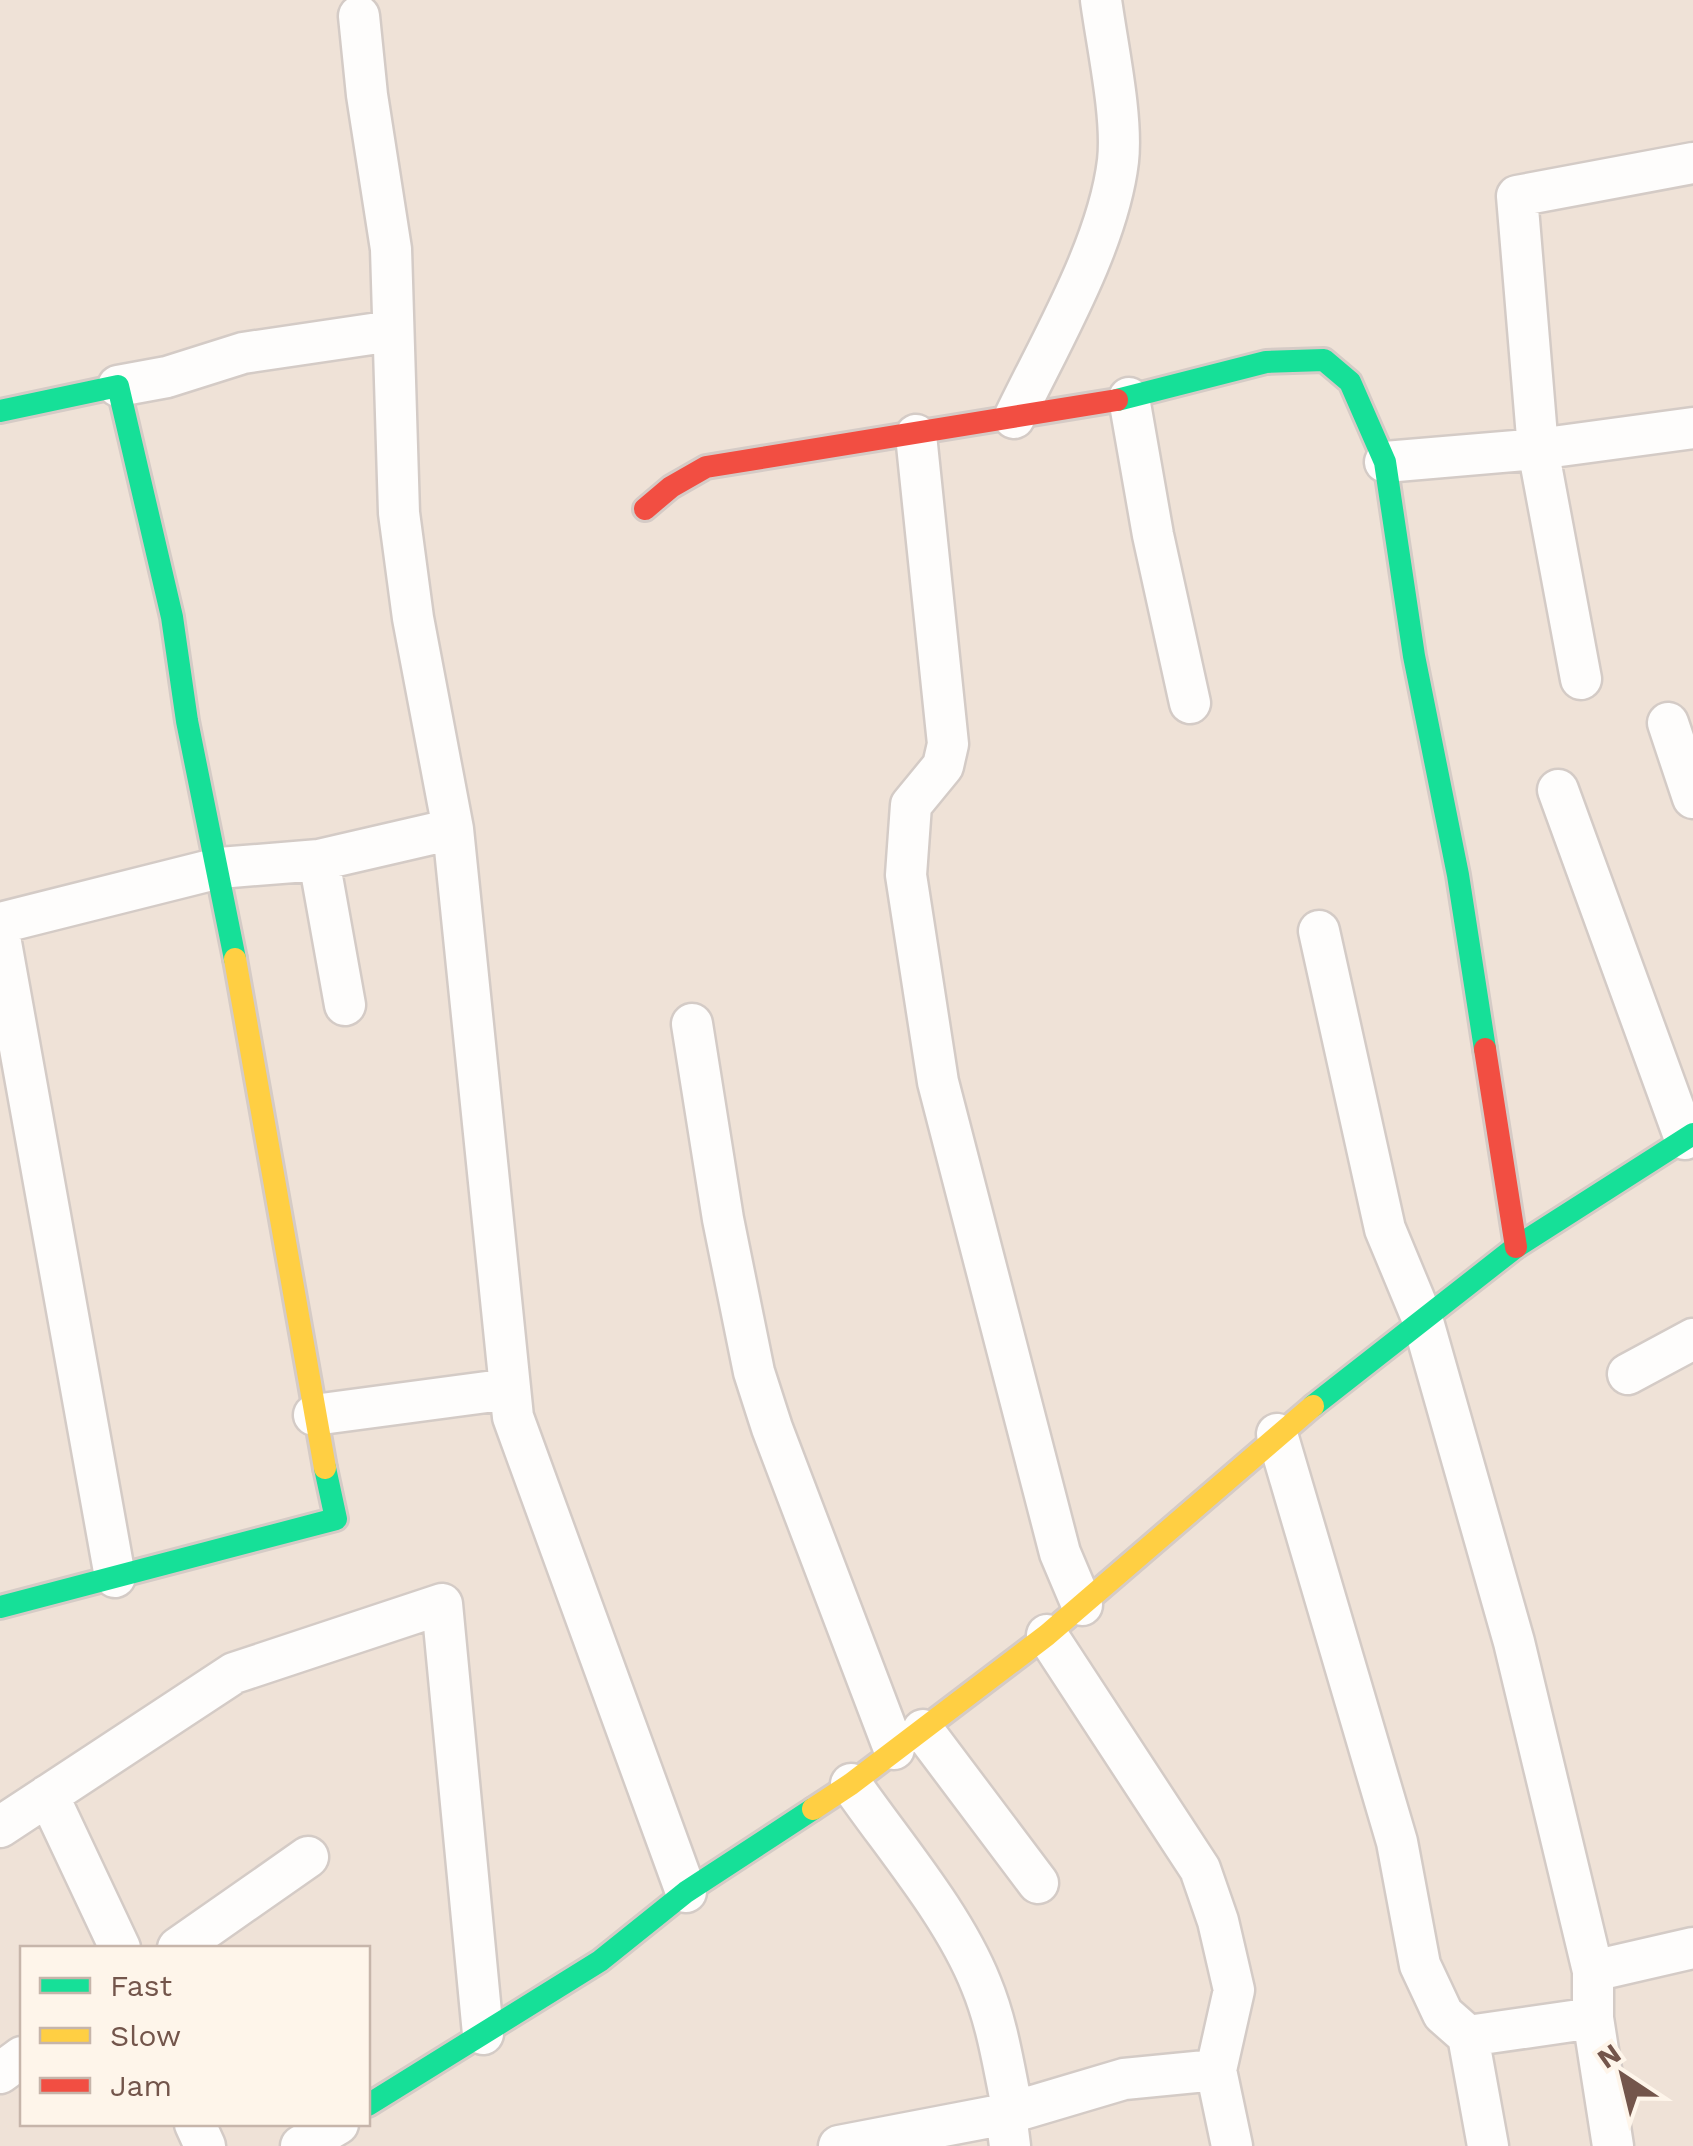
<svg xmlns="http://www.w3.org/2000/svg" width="1693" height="2146" font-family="'Work Sans',sans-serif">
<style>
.residential{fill:#efe2d7;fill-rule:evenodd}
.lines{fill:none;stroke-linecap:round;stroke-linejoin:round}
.street-casing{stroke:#d4cbc6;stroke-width:45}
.fast-casing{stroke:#d5cbc6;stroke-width:28}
.slow-casing{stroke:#d5cbc6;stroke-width:28}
.jam-casing{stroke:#d5cbc6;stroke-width:28}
.street{stroke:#fefdfc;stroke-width:40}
.fast{stroke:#16e098;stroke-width:22}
.slow{stroke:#ffcf43;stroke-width:22}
.jam{stroke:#f24e42;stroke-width:22}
</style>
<rect width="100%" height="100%" fill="#f6f0e9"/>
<path class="residential" d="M0 0H1693V2146H0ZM22 1948H368V2124H22Z"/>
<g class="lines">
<g class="street-casing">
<path id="street" d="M118 386 167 377 243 353 392 331
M1129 398 1153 535 1190 703
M1014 418C1051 341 1108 245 1118 161 1123 117 1107 45 1101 0
M916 435 948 744 943 766 911 805 906 875 938 1082 1060 1553 1082 1605
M1385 462 1538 449 1693 428
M1581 679 1538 449 1517 196 1693 163
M1668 723 1693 798
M1558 790 1685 1139
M453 829 513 1417 686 1892
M319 860 345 1005
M0 923 219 868 319 860 453 829 413 618 399 513 391 249 367 95 359 16
M1319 931 1385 1229 1422 1318 1514 1642 1593 1971 1693 1948
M0 937 115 1577
M692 1024 723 1219 754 1372 772 1428 894 1749
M1628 1374 1693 1339
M314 1415 509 1389
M1277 1434 1397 1842 1420 1965 1443 2014 1468 2036 1488 2146
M923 1730 1038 1883
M851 1784C894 1846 953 1914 981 1984 998 2025 1004 2069 1013 2112
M48 1795 120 1948
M0 1827 234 1673 442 1604 483 2034
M178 1948 308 1857
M1593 1971V2018L1613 2146
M1468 2036 1593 2018
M1216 2070 1232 2146
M0 2073 22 2057
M1006 2114 1124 2079 1216 2070 1234 1990 1218 1921 1200 1869 1047 1635
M195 2124 205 2146
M301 2146 338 2124
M839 2146 1006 2114 1010 2146"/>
</g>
<g class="fast-casing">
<path id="fast" d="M1117 400 1266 362 1324 360 1350 382 1385 462 1414 656 1458 875 1485 1049
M0 411 118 386 172 617 187 721 235 959
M1313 1406 1516 1247 1693 1134
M0 1607 336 1519 325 1468
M368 2105 600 1961 686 1892 813 1809"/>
</g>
<g class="slow-casing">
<path id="slow" d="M235 959 325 1468
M813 1809 851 1784 1047 1635 1313 1406"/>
</g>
<g class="jam-casing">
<path id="jam" d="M645 509 671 487 706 467 1117 400
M1485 1049 1516 1247"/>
</g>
<use href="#street" class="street"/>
<use href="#fast" class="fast"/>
<use href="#slow" class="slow"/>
<use href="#jam" class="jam"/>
</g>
<rect x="20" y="1946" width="350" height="180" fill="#fef5ea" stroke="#c6b5aa" stroke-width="2.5"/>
<rect x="40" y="1978" width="50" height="15" fill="#16e098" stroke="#c6b5aa" stroke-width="2.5"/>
<text x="110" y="1996" font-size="30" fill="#73554b">Fast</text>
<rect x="40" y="2028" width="50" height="15" fill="#ffcf43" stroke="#c6b5aa" stroke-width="2.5"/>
<text x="110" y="2046" font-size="30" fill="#73554b">Slow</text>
<rect x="40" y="2078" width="50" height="15" fill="#f24e42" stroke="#c6b5aa" stroke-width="2.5"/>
<text x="110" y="2096" font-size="30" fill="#73554b">Jam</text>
<g transform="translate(1623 2076) rotate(325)" stroke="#fef5ea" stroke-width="8" paint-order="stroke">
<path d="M0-8L18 38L0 25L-18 38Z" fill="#73554b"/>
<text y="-15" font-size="28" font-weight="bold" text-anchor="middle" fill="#73554b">N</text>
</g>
</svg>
